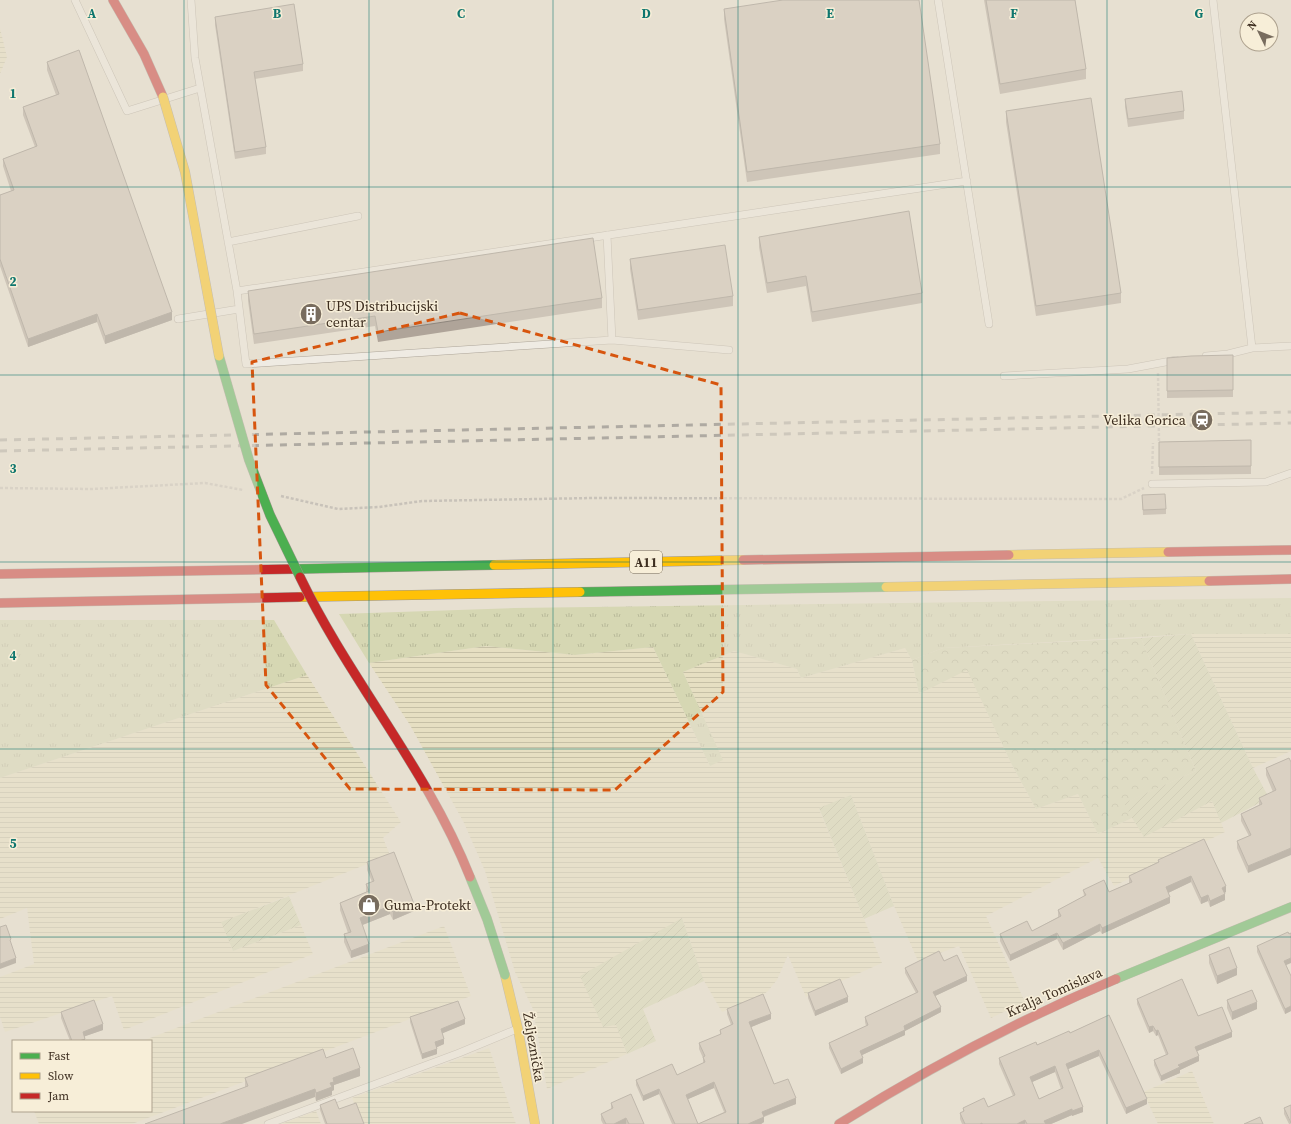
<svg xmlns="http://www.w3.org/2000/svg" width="1291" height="1124" font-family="'Source Serif 4',serif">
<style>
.farmland{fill:url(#farmland-rules)}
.grass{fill:url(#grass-tufts)}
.forest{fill:url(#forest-crowns)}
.garden{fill:url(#garden-furrows)}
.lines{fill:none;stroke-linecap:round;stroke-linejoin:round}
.lane-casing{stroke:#ada599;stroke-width:8}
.fast-casing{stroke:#9c958a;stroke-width:10}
.slow-casing{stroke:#9c958a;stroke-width:10}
.jam-casing{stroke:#9c958a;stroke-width:10}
.path{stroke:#c8c2b9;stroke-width:2.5;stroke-dasharray:3 2;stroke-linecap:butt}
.lane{stroke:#efebe3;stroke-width:7}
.fast{stroke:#4caf50;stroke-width:9}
.slow{stroke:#ffc107;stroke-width:9}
.jam{stroke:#c62828;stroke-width:9}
.rail{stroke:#afaaa2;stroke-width:3;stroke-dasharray:7 7;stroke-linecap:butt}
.fast-bridge-casing{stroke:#9c958a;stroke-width:10;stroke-linecap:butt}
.slow-bridge-casing{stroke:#9c958a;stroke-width:10;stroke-linecap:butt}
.jam-bridge-casing{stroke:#9c958a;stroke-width:10;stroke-linecap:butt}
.fast-bridge{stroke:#4caf50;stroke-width:9}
.slow-bridge{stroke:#ffc107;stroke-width:9}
.jam-bridge{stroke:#c62828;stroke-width:9}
.wall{fill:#afa499;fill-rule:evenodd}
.shaded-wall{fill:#8e867d}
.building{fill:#cbbfb2;stroke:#8e867d;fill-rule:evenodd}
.marked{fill:none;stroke:#d7550e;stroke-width:3;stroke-dasharray:8 5;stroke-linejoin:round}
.grid{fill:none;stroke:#0f766e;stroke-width:1;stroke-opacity:0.55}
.labels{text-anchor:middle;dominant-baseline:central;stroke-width:3;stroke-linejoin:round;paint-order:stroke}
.shield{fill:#f7eed8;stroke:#756857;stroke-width:1}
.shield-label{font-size:13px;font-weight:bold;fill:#3d2e20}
.poi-label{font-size:14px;fill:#3d2e20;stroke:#f7eed8;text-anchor:start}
.street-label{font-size:14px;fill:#3d2e20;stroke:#f7eed8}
.grid-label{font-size:13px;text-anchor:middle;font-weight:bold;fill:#0f766e;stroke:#f7eed8;stroke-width:3;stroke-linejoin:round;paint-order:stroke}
</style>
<defs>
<pattern id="farmland-rules" width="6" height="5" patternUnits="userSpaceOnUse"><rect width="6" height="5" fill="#e6dfc2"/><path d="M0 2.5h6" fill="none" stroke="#c6c0a6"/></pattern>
<pattern id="grass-tufts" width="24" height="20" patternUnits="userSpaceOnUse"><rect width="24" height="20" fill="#d6d7b3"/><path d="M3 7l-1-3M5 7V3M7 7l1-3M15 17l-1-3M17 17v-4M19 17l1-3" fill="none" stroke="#b9b99a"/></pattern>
<pattern id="forest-crowns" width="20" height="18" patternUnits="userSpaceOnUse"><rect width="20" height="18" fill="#d6d7b3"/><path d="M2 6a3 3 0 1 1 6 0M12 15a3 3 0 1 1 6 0" fill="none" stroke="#b9b99a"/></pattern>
<pattern id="garden-furrows" width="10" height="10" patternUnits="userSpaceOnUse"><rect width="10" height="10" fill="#d6d7b3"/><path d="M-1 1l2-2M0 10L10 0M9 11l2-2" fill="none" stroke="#b9b99a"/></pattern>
</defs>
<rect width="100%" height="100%" fill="#e7e0d1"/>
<path class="farmland" d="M0 28 7 57 0 74Z
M1191 634H1291V751L1253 768Z
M486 646 575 655 653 647 710 766 722 759 683 672 734 651 797 669 801 678 905 648 912 660 919 694 967 669 1012 765 1036 809 1078 794 1098 834 1132 818 1144 836 1212 801 1225 832 1114 886 1098 858 986 916 1025 1002 991 1018 959 946 918 961 894 906 851 795 819 809 882 963 806 997 788 955 777 980 768 991 759 998 722 1012 704 981 682 918 603 1027 616 1024 627 1054 547 1089 533 1009 515 972 485 871 464 823 410 725 369 663Z
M307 675 401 822 383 838 390 855 222 922 233 951 301 925 313 954 124 1030 112 996 5 1032 0 1017V977L34 964 27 908 0 919V778Z
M444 926 471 996 132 1124H39L34 1111H151V1041H142Z
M489 1048 516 1124H362L352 1098Z
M1192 1071 1214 1124H1158L1143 1092Z
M316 1111 321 1124H281Z"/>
<path class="grass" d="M1291 598V634H1191L943 648 912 660 905 648 801 678 797 669 734 651 683 672 723 760 710 766 653 647 575 655 486 646 369 663 339 614 514 608Z
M0 620H274L307 675 0 778Z"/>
<path class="forest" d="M1141 638 1196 771 1125 803 1132 818 1098 834 1078 794 1036 809 1012 765 967 670 919 694 912 660 943 648Z"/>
<path class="garden" d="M1191 634 1253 768 1269 798 1221 823 1212 801 1144 837 1132 818 1124 803 1196 771 1141 638Z
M851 795 894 906 864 919 819 808Z
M289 896 301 925 233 951 221 922Z
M682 918 704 981 643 1009 656 1041 627 1054 616 1025 603 1027 580 976Z"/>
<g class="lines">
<g class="lane-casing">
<path id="lane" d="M75 0 127 111 200 88
M191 0 195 58 237 291 246 364 612 340 607 235
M938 0 989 324
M1213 0 1252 348
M228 242 358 216
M237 291 967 181
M178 319 239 309
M612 340 729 350
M1206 356 1228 354 1252 348 1291 346
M1004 376 1128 369 1176 360
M1152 484 1266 482 1291 473
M268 1124 459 1053 517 1029"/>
</g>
<g class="fast-casing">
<path id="fast" d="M295 569 494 565
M580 592 886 587
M1116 979 1291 907"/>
</g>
<g class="slow-casing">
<path id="slow" d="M1009 555 1168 552
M494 565 743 560
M886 587 1209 581
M300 597 580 592
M505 975 518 1029 535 1124"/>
</g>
<g class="jam-casing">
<path id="jam" d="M113 0 144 54 163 97
M1168 552 1291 550
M743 560 1009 555
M0 574 295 569
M1209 581 1291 579
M0 603 300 597
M839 1124C928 1068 1019 1020 1116 979"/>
</g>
<path class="path" d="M1158 373 1159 443
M1152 474 1153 443
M0 488 92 489 205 483 243 490
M281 496 338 509 379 507 422 501 594 498 1121 499 1144 488"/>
<use href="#lane" class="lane"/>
<use href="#fast" class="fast"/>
<use href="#slow" class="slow"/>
<use href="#jam" class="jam"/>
<path class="rail" d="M0 440 1291 412
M0 451 1291 423"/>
<g class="fast-bridge-casing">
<path id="fast-bridge" d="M219 356 249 460 270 515 300 577
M470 877 487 919 505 975"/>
</g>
<g class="slow-bridge-casing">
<path id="slow-bridge" d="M163 97 185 172 219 356"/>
</g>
<g class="jam-bridge-casing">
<path id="jam-bridge" d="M300 577C350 681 428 770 470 877"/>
</g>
<use href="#fast-bridge" class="fast-bridge"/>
<use href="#slow-bridge" class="slow-bridge"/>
<use href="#jam-bridge" class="jam-bridge"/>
</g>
<path class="wall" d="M984 0H1075L1086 69V79L1000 94Z
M724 9 940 144V154L747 182 724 19Z
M215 17 303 64V71L255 79 266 147V154L235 159 215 25Z
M47 62 172 320 105 344 97 322 28 347 0 266V195L11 191 3 166V159L35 147 23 115V107L56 95 47 70Z
M1125 99 1184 111V119L1128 127 1125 107Z
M1006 111 1121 293V303L1036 316 1006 122Z
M759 237 922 293V303L812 322 806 286 767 293 759 247Z
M630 259 733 296V306L638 320 630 269Z
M248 291 602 298V308L378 342 375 326 254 344 248 301Z
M1233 355V397L1167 398V358Z
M1251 440V474L1159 475V442Z
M1142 495 1166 509V514L1143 515Z
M1289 758 1248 873 1237 848V841L1249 836 1241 821V814L1259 805V798L1273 792 1266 775V768Z
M1158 860 1226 892 1224 893 1225 900 1210 907 1208 901 1201 904 1191 882 1168 893 1170 903 1102 934 1100 931 1063 950 1057 939 1010 961 1000 941V934L1032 931 1058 917V910L1084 896 1083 890 1109 892 1129 883V876L1158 862Z
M367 862 414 911 393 920 390 914 362 925 369 952 351 958 344 942V934L348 933 340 910V903L366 892V884L372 882 367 870Z
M1257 946 1286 965 1291 976V1011L1285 1014 1257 952Z
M1209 955 1237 975 1217 984 1209 963Z
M944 961 967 981 935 996 941 1012 905 1031V1035L862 1055 863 1063 841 1074 829 1048V1043L866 1026 865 1022V1017L916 993 905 973V968Z
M808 993 848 1002 815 1016 808 998Z
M1137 999 1198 1016 1232 1037 1197 1051 1199 1061 1180 1070V1073L1161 1081 1154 1065V1060L1166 1055 1158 1035 1156 1036 1153 1031 1149 1033 1137 1004Z
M1227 1000 1257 1009 1232 1020 1227 1008Z
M727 1009 771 1019 751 1027 774 1084 796 1104 764 1117V1122L761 1124H672L659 1094 643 1101 636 1085V1080L677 1075 703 1063V1058L699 1049V1043L720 1035V1030L731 1025 727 1014ZM714 1088 724 1112 698 1124 688 1099Z
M61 1012 103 1030 85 1036V1041H70L61 1018Z
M1109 1015 1147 1104 1126 1114 1099 1056 1068 1069 1083 1112 1072 1116V1115L1051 1124H962L960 1119V1113L963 1112V1108L988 1107 1013 1096 999 1064V1058L1070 1033ZM1055 1072 1061 1089 1039 1099 1032 1082Z
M410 1017 465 1024 442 1033 444 1044 437 1047V1054L422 1059 410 1022Z
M326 1058 360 1076 334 1085V1090L332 1091V1095L316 1101 315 1097 245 1087V1078Z
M611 1103 644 1124H603L601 1120V1114L611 1109Z
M320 1105 339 1109 364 1124H325L320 1110Z
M1284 1108 1291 1124H1289L1284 1114Z"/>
<path class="shaded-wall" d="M172 312V320L105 344V336Z
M97 314V322L28 347V339Z
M1291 848V855L1248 873V866Z
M1191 876V882L1166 894V887Z
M1226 886V892L1222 894V888Z
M1225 894V900L1210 907V901Z
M1208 895V901L1201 904V898Z
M1170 897V903L1102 934V928Z
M414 904V911L393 920V912Z
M390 906V914L360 926V918Z
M1100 924V931L1063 950V943Z
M1057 933V939L1010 961V955Z
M369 944V952L351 958V951Z
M16 958V963L0 969V964Z
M1291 958V963L1284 966V961Z
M1237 968V975L1217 984V976Z
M967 976V981L933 997V992Z
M848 997V1002L815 1016V1011Z
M1257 1002V1009L1232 1020V1012Z
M1291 1006V1011L1285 1014V1009Z
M941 1007V1012L905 1031V1035L860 1056V1051L904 1026Z
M771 1014V1019L749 1028V1022Z
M465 1019V1024L441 1034V1029Z
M103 1024V1030L83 1037V1032Z
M1153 1026V1031L1149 1033V1027Z
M1158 1030V1035L1156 1036V1031Z
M1232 1032V1037L1195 1052V1047Z
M85 1039V1041H79Z
M444 1039V1044L435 1048V1042Z
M437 1049V1054L422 1059V1054Z
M1099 1050V1056L1066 1070V1064Z
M1199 1056V1061L1180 1070V1073L1161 1081V1076L1178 1065Z
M863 1058V1063L841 1074V1069Z
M1055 1066V1072L1030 1083V1077Z
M360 1068V1076L334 1085V1090L332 1091V1095L316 1101V1093L330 1083 333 1078Z
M714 1082V1088L686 1100V1095Z
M315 1089V1097L242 1124H220Z
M659 1089V1094L643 1101V1096Z
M796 1098V1104L762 1117V1112Z
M1147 1099V1104L1126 1114V1108Z
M1083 1107V1112L1072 1116V1111Z
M1072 1109V1115L1051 1124H1044V1121Z
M764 1117V1122L761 1124H748Z
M626 1118V1124H614Z
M1025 1120V1124H1017Z"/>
<path class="building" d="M783 0H919L940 144 747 172 724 9Z
M986 0H1075L1086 69 1000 84Z
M294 4 303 64 254 72 266 147 235 152 215 17Z
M79 50 172 312 105 336 97 314 28 339 0 259V195L14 190 3 159 37 146 23 107 59 94 47 62Z
M1182 91 1184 111 1128 119 1125 99Z
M1091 98 1121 293 1036 306 1006 111Z
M909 211 922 293 812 312 806 276 767 283 759 237Z
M593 238 602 298 378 332 375 316 254 334 248 291Z
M725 245 733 296 638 310 630 259Z
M1233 355V390L1167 391V358L1191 356Z
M1251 440V466L1159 467V442Z
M1165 494 1166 509 1143 510 1142 495Z
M1289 758 1291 762V848L1248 866 1237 841 1251 835 1241 814 1262 804 1259 798 1276 790 1266 768Z
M1204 839 1226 886 1222 888 1225 894 1210 901 1208 895 1201 898 1191 876 1166 887 1170 897 1102 928 1100 924 1063 943 1057 933 1010 955 1000 934 1027 921 1032 931 1061 916 1058 910 1086 895 1083 890 1104 880 1109 892 1132 882 1129 876 1159 862 1158 860Z
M394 852 414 904 393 912 390 906 360 918 369 944 351 951 344 934 351 932 340 903 369 891 366 884 374 881 367 862Z
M6 925 11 939 10 940 16 958 0 964V927Z
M1288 932 1289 934 1291 933V958L1284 961 1291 976V1006L1285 1009 1257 946Z
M1229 947 1237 968 1217 976 1209 955Z
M939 951 944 961 957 955 967 976 933 992 941 1007 904 1026 905 1030 860 1051 863 1058 841 1069 829 1043 868 1025 865 1017 918 992 905 968Z
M840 979 848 997 815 1011 808 993Z
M1182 979 1198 1016 1222 1007 1232 1032 1195 1047 1199 1056 1178 1065 1180 1067 1161 1076 1154 1060 1168 1054 1158 1030 1156 1031 1153 1026 1149 1027 1137 999Z
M1252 990 1257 1002 1232 1012 1227 1000Z
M763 994 771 1014 749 1022 774 1084 788 1079 796 1098 762 1112 764 1117 748 1124H675L659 1089 643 1096 636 1080 672 1064 677 1075 705 1062 703 1057 705 1056 699 1043 721 1034 720 1030 733 1024 727 1009ZM714 1082 726 1112 698 1124 686 1095Z
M94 1000 103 1024 83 1032 85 1039 79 1041H72L61 1012Z
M458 1001 465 1019 441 1029 444 1039 435 1042 437 1049 422 1054 410 1017Z
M1109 1015 1147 1099 1126 1108 1099 1050 1066 1064 1083 1107 1072 1111V1109L1044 1121 1046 1124H1027L1025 1120 1017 1124H982V1123L980 1124H965L960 1113 964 1111 963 1108 984 1098 988 1107 1015 1095 999 1058 1036 1042 1037 1045 1069 1031 1070 1033ZM1055 1066 1063 1088 1039 1099 1030 1077Z
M353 1048 360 1068 333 1078 334 1082 330 1083 332 1087 316 1093 315 1089 220 1124H145L248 1086 245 1078 323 1049 326 1058Z
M631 1094 644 1124H629L626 1118 614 1124H606L601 1114 613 1108 611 1103Z
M335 1099 339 1109 356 1103 364 1124H327L320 1105Z
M1291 1105V1123L1284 1108Z
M1260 1117 1263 1124H1244Z"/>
<path d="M0 0H1291V1124H0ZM460 313 721 385 723 692 615 790 350 789 266 685 252 362Z" fill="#e7e0d1" fill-opacity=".55" fill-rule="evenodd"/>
<path class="marked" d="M460 313 721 385 723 692 615 790 350 789 266 685 252 362Z"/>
<path class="grid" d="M184 0V1124M369 0V1124M553 0V1124M738 0V1124M922 0V1124M1107 0V1124M0 187H1291M0 375H1291M0 562H1291M0 749H1291M0 937H1291"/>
<defs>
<g id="building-disc" transform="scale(1.15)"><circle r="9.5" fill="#786c5e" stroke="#f7eed8"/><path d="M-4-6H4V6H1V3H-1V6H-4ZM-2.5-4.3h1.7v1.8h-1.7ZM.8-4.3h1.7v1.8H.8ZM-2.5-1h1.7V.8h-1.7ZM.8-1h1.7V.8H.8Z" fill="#fff"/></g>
<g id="station-disc" transform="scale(1.15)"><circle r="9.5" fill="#786c5e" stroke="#f7eed8"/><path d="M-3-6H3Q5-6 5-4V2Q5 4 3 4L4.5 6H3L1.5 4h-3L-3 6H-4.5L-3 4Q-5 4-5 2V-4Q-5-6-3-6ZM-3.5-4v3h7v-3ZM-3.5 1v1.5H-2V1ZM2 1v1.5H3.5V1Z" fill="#fff"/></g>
<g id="shop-disc" transform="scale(1.15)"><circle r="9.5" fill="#786c5e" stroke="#f7eed8"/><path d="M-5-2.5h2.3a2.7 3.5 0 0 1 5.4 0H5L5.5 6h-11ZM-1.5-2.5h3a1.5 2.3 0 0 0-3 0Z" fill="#fff"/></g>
</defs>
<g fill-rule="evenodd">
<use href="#building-disc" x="311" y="314"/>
<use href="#station-disc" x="1202" y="420"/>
<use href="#shop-disc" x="369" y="905"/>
</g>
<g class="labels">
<rect class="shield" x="630" y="551" width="32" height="22" rx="3"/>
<g class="shield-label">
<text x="646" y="562">A11</text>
</g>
<g class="poi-label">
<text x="326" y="306">UPS Distribucijski<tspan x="326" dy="16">centar</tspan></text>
<text x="1186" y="420" text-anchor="end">Velika Gorica</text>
<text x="384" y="905">Guma-Protekt</text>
</g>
<g class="street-label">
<text transform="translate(1054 992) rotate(-24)">Kralja Tomislava</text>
<text transform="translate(534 1047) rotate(80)">Željeznička</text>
</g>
</g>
<g class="grid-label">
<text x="92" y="18">A</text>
<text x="277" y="18">B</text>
<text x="461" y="18">C</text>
<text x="646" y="18">D</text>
<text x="830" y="18">E</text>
<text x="1014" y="18">F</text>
<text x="1199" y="18">G</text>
<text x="13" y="98">1</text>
<text x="13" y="286">2</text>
<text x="13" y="473">3</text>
<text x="13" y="660">4</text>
<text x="13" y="848">5</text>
</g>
<rect x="12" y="1040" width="140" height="72" fill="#f7eed8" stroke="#ada18e"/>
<rect x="20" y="1053" width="20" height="6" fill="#4caf50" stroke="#ada18e"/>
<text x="48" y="1060" font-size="12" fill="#3d2e20">Fast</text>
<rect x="20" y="1073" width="20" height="6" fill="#ffc107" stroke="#ada18e"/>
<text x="48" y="1080" font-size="12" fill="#3d2e20">Slow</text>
<rect x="20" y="1093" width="20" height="6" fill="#c62828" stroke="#ada18e"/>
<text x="48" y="1100" font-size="12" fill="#3d2e20">Jam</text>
<g transform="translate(1259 32) rotate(313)"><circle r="19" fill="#f7eed8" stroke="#ada18e"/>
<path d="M0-3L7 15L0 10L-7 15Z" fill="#786c5e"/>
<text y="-6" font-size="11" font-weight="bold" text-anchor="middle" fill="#3d2e20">N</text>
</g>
</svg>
